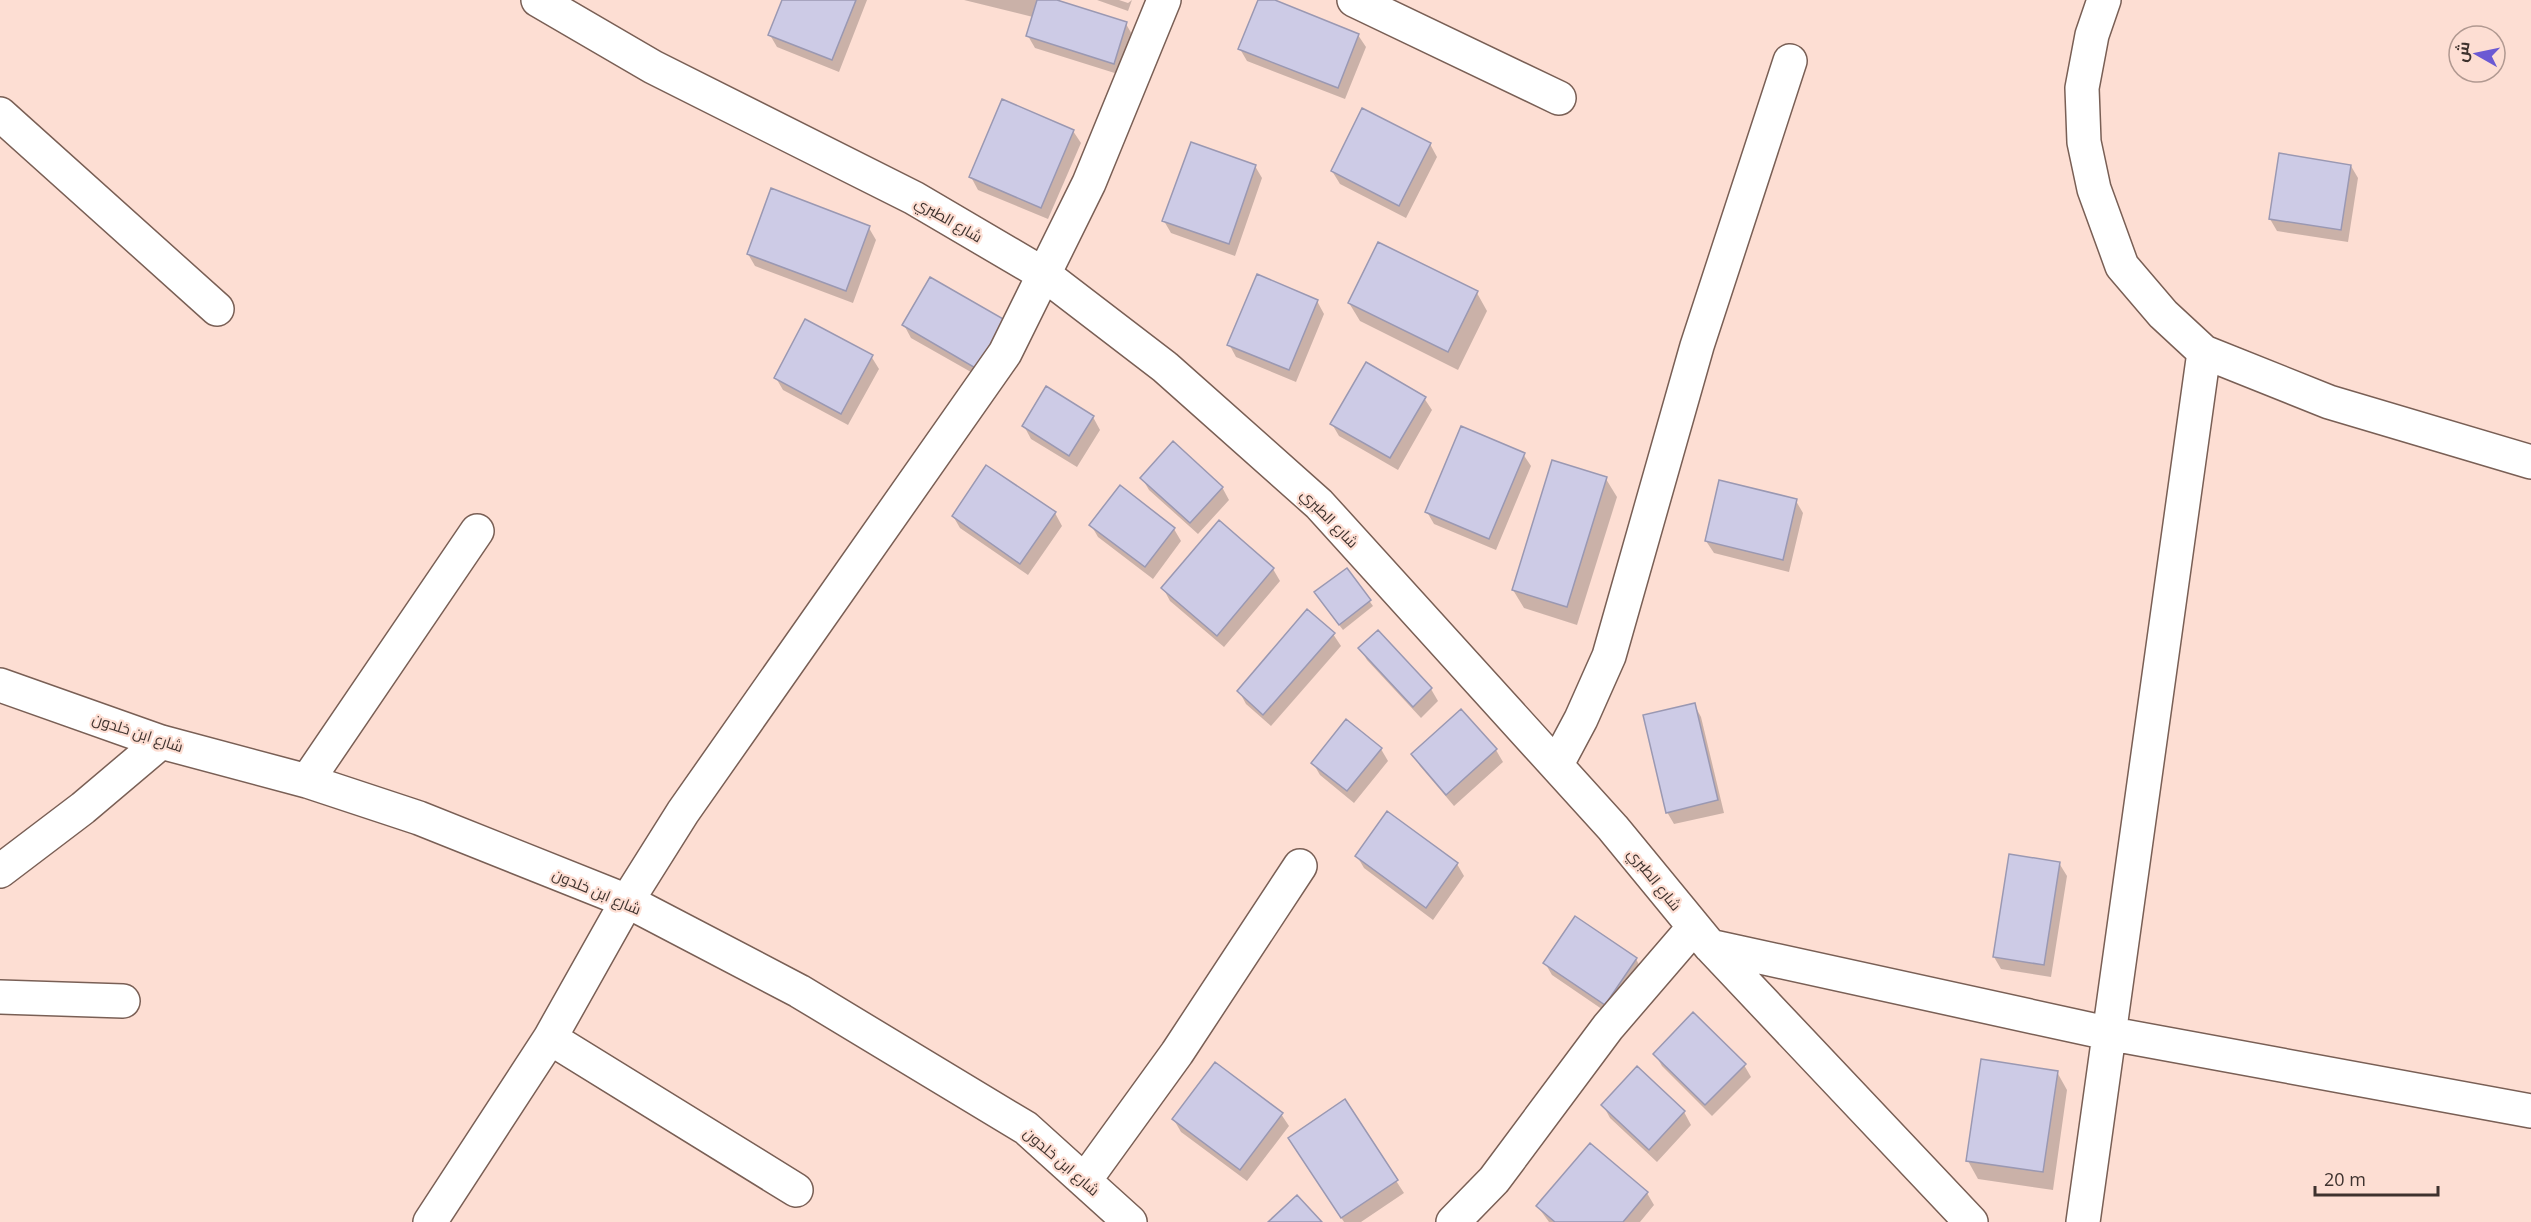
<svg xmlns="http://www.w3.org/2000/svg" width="2531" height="1222" font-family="'Open Sans',Cairo,sans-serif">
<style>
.shadow{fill:#0003}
.building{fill:#cdcbe6;stroke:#9a98b2;stroke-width:1.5}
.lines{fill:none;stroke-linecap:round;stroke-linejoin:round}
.street-casing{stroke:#795f55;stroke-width:36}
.street{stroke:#fff;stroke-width:33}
.labels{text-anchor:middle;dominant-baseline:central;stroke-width:4.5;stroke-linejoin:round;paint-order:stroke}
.street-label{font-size:15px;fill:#3e322e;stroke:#fdded3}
</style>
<rect width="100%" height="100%" fill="#fdded3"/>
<path class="shadow" d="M783 0H867L839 72 777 47 770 35Z
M964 0H1052L1126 24 1133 36 1121 75 1035 48 1028 36 1033 17Z
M1097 0H1119L1128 3 1132 0 1128 11Z
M1259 0H1271L1358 35 1366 47 1345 99 1247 61 1240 49Z
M1073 131 1081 143 1048 219 978 190 971 177Z
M1430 144 1437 157 1406 218 1340 184 1332 171Z
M1255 166 1262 178 1235 256 1171 233 1164 221Z
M2351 166 2358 178 2348 242 2277 231 2270 219Z
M869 228 876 240 853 303 755 266 748 254Z
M1477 293 1487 311 1458 370 1360 321 1349 303Z
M1317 301 1324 314 1296 382 1236 357 1229 344Z
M904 325 1011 334 985 380 911 338Z
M871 356 879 369 848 425 783 390 776 378Z
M1424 398 1432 410 1398 470 1339 436 1332 424Z
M1093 417 1100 430 1077 467 1031 439 1024 426Z
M1523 454 1531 466 1496 550 1434 524 1427 512Z
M1142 478 1222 487 1229 500 1198 534 1149 490Z
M1606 479 1617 497 1577 625 1524 608 1513 590Z
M1796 501 1803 513 1789 572 1714 553 1706 541Z
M1055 513 1062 526 1028 575 960 528 953 516Z
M1091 525 1174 529 1181 541 1153 579 1098 537Z
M1273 569 1280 581 1224 647 1170 601 1163 588Z
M1347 570 1373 606 1343 630 1319 599Z
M1378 632 1431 689 1438 701 1421 718 1367 660 1360 648Z
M1333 634 1341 646 1271 726 1246 704 1239 691Z
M1694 704 1701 717 1724 813 1674 824 1667 812Z
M1381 749 1388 761 1354 803 1320 775 1313 763Z
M1496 750 1503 762 1454 806 1420 766 1413 754Z
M1357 856 1457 864 1464 876 1433 920 1364 868Z
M2059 863 2067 876 2051 977 2001 969 1994 957Z
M1636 959 1643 972 1612 1016 1552 975 1545 963Z
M1655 1054 1744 1065 1751 1077 1712 1116 1662 1066Z
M1637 1068 1684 1112 1691 1125 1657 1162 1610 1118 1603 1105Z
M2057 1072 2067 1090 2053 1190 1978 1179 1968 1161Z
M1344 1101 1404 1193 1361 1222H1344L1297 1150Z
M1281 1114 1289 1126 1247 1181 1181 1132 1174 1120Z
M1647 1193 1654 1205 1640 1222H1549L1538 1207Z"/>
<path class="building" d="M782 0H856L832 60 768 35Z
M1037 0H1057L1127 22 1114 64 1026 36Z
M1258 0H1275L1359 34 1338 88 1238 49Z
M1002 99 1074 130 1041 208 969 177Z
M1362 108 1431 143 1399 206 1331 171Z
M1191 142 1256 165 1229 244 1162 221Z
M2279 153 2351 165 2341 230 2269 219Z
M771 188 870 226 846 291 747 254Z
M1378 242 1478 291 1448 352 1348 303Z
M1257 274 1318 300 1289 370 1227 345Z
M930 277 1005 320 977 369 902 325Z
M805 319 873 355 841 414 774 378Z
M1366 362 1426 397 1390 458 1330 424Z
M1046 386 1094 416 1069 456 1022 426Z
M1461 426 1525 453 1489 539 1425 512Z
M1173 441 1223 487 1190 523 1140 478Z
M1552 460 1607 477 1567 607 1512 590Z
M986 465 1056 512 1020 564 952 516Z
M1719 480 1797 499 1783 560 1705 541Z
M1120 485 1175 528 1145 567 1089 525Z
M1219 520 1274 568 1217 636 1161 588Z
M1347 568 1371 600 1339 625 1314 592Z
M1307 609 1335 633 1263 715 1237 691Z
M1378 630 1432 688 1413 707 1358 648Z
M1695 703 1718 800 1666 813 1643 715Z
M1461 709 1497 749 1446 795 1411 754Z
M1346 719 1382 748 1347 791 1311 763Z
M1387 811 1458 863 1426 908 1355 856Z
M2009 854 2060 862 2044 965 1993 957Z
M1575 916 1637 958 1605 1005 1543 963Z
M1693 1012 1746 1064 1705 1105 1653 1054Z
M1981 1059 2058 1071 2043 1172 1966 1161Z
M1215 1062 1283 1113 1240 1170 1172 1119Z
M1637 1066 1685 1111 1649 1150 1601 1105Z
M1345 1099 1398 1180 1341 1218 1288 1138Z
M1590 1143 1648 1192 1623 1222H1555L1536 1206Z
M1297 1195 1322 1222H1268Z"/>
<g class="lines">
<g class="street-casing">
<path id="street" d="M538 0 653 67 914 198 1045 275 1165 367 1319 504 1613 828 1710 946 1971 1222
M1354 0 1559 98
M2104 0 2092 35 2082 88 2084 142 2094 189 2122 266 2163 314 2204 352 2329 402 2531 462
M0 114 217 309
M0 685 161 742 307 781 419 818 627 901 799 991 1026 1128 1130 1222
M1557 764 1581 719 1609 656 1697 346 1790 61
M307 781 477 531
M0 871 83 808 161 742
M1710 946 2107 1033 2531 1111
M0 997 123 1001
M550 1038 796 1190
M1085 1180 1177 1053 1300 866
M430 1222 550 1038 627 901 683 812 1005 353 1089 183 1164 0
M1453 1222 1494 1180 1608 1027 1694 927
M2083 1222 2204 352"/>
</g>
<use href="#street" class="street"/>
</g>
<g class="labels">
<g class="street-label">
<text transform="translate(949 219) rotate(30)">شارع الطبري</text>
<text transform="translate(1330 518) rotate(46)">شارع الطبري</text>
<text transform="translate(138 732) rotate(18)">شارع ابن خلدون</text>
<text transform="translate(1655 879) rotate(51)">شارع الطبري</text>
<text transform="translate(597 891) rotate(23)">شارع ابن خلدون</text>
<text transform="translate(1062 1161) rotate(41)">شارع ابن خلدون</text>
</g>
</g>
<g transform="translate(2477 54) rotate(279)"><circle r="28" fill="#fdded3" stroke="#b19991" stroke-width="1.5"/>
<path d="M0-4.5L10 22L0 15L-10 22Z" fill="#6b59d3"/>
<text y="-9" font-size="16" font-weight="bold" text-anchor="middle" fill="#3e322e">ش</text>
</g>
<path d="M2315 1186v9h123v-9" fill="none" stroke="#3e322e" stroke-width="3"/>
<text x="2324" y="1186" font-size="18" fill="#3e322e" stroke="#fdded3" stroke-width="4.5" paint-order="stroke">20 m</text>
</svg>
